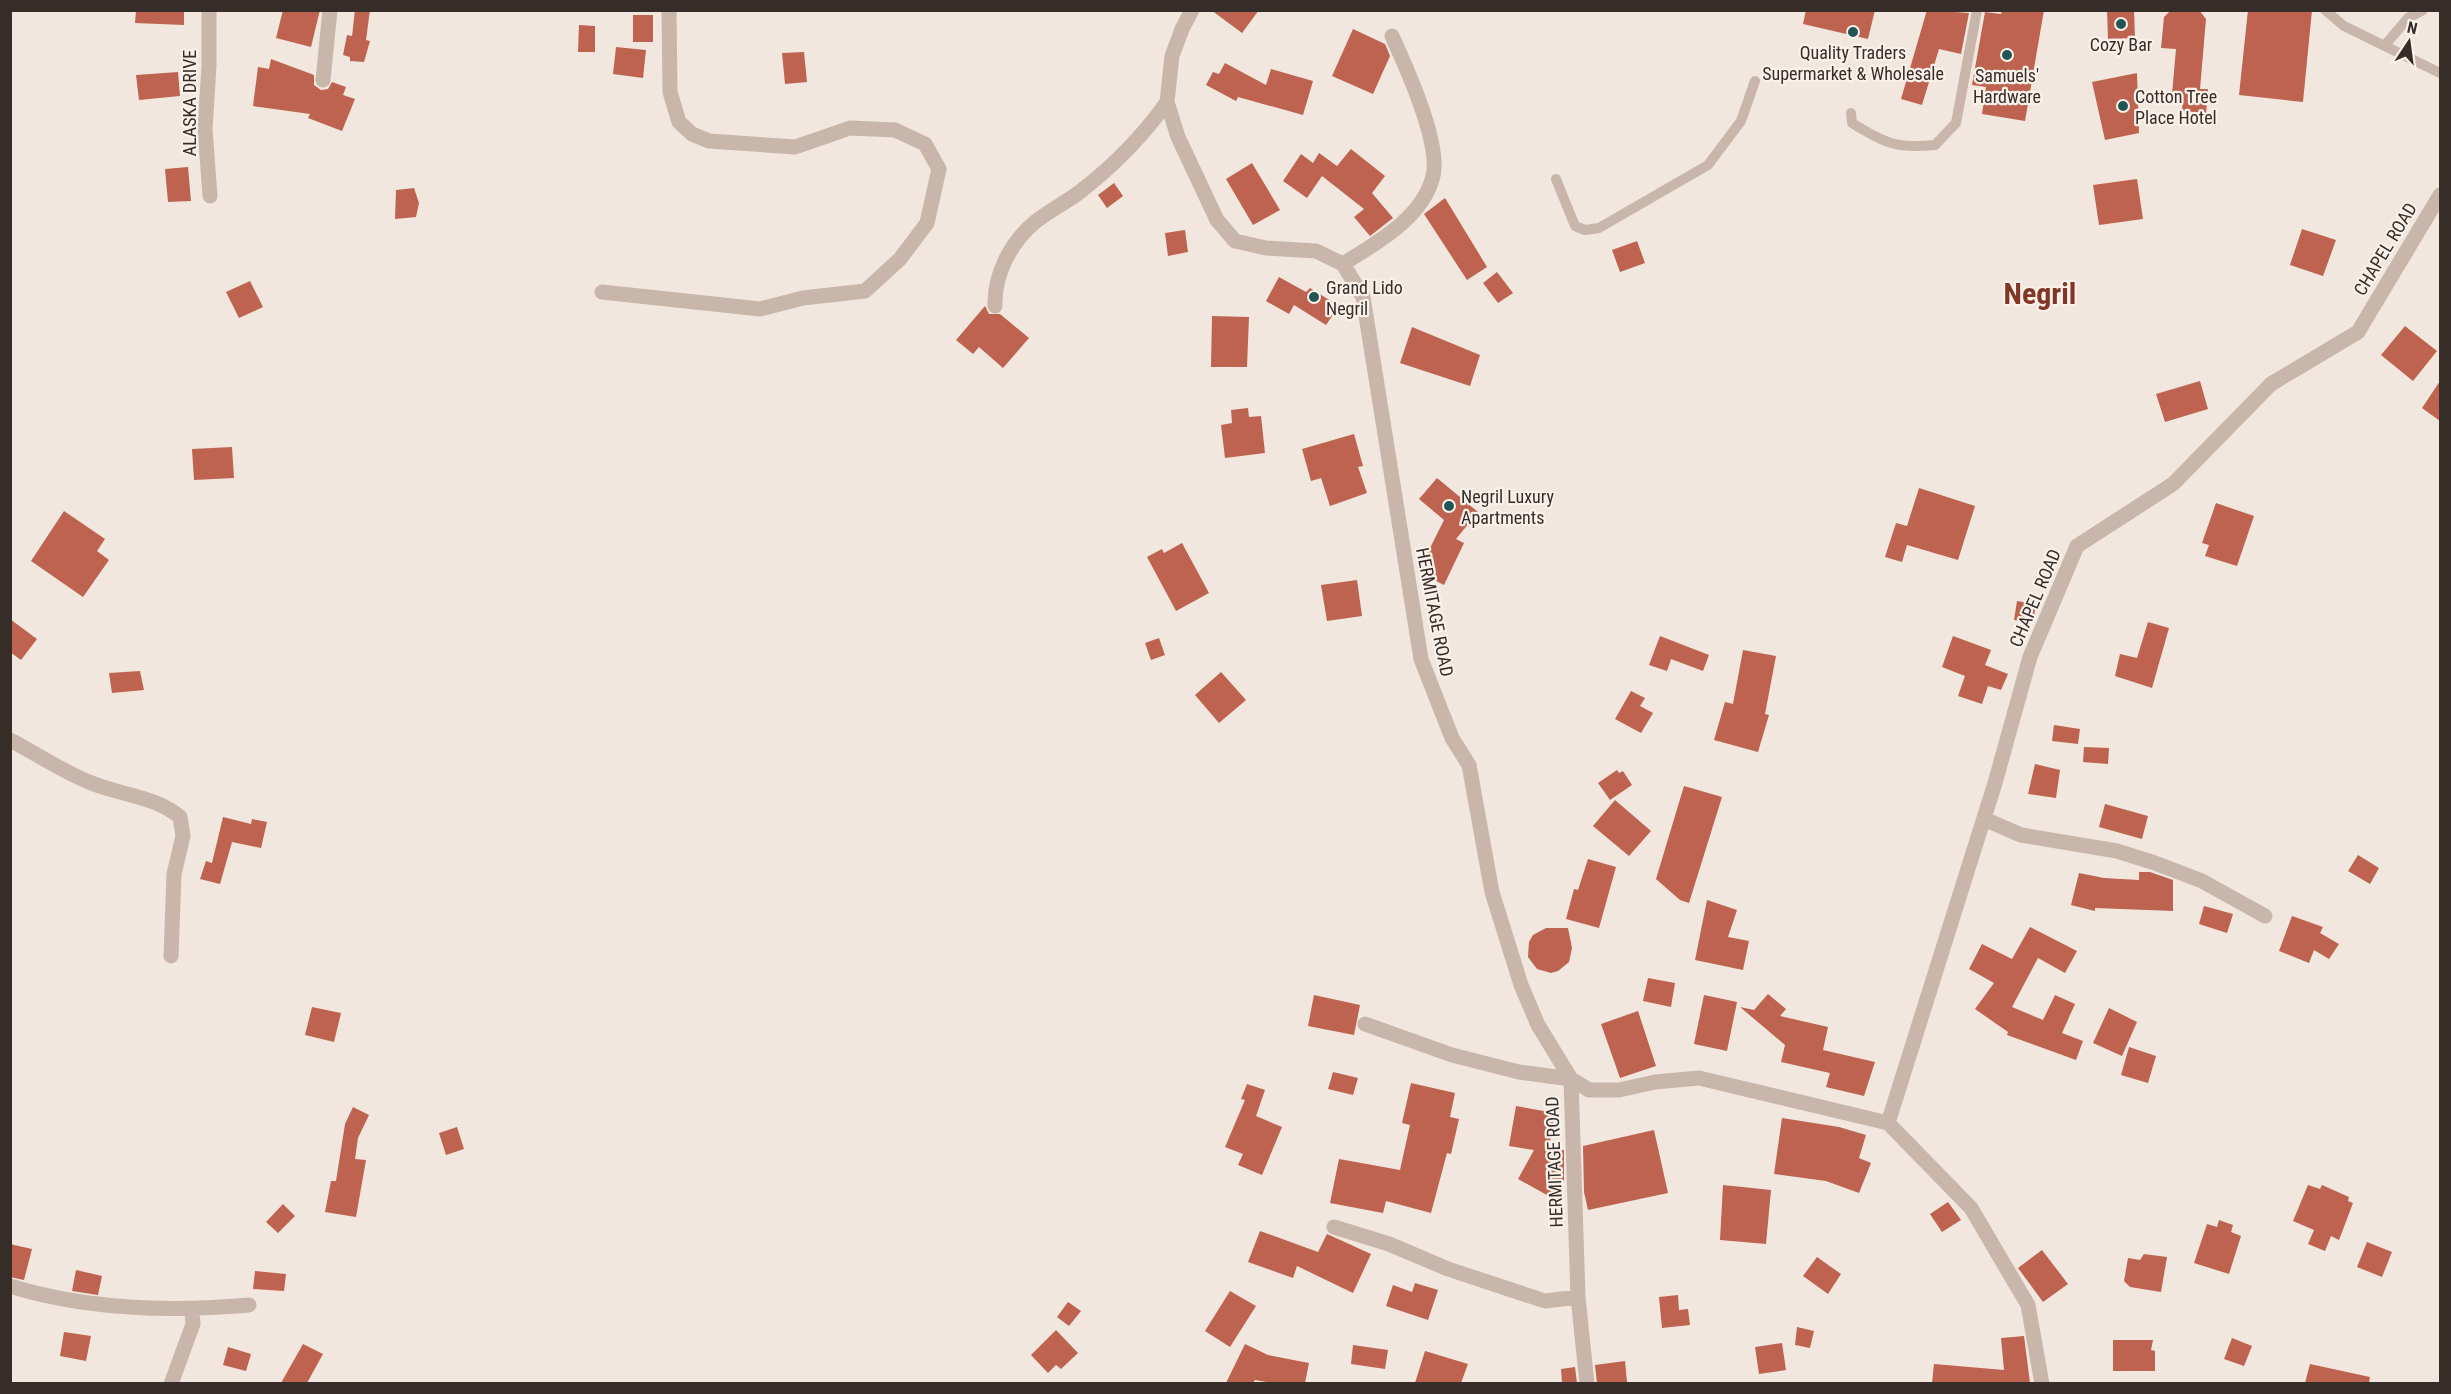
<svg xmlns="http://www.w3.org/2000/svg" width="2451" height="1394" font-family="'Roboto Condensed',sans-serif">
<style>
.building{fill:#be634f}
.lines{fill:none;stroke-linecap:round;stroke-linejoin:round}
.service{stroke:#c8b6ab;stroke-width:10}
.minor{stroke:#c8b6ab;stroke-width:15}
.poi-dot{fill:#255;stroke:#f9f1ea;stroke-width:2}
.labels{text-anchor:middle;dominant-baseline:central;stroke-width:4.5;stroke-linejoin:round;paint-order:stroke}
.poi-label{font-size:18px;fill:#362d29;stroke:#f9f1ea}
.street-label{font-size:18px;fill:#362d29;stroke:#f9f1ea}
.town-label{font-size:30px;font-weight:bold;fill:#803728;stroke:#f9f1ea}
</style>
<rect width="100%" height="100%" fill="#f1e7de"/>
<path class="building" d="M136 10H184V25L135 23Z
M283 10H320L311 47 276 38Z
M355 10H370L366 40 370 41 364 62 350 61V57L343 55 347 35 352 36Z
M1211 10H1259L1242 33Z
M1806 10H1875L1868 39 1803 24Z
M1927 10 1969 13 1961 54 1939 49 1922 105 1901 99Z
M2002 10H2044L2025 121 1982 114 1986 87 1972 85 1985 12 2001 14Z
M2107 10H2134L2135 38 2108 39Z
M2171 10H2199L2206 19 2200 89H2208L2206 113 2182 111 2183 95 2172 94 2176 49 2161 48 2164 17Z
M2248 10H2312L2303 102 2239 95Z
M633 15H653V42H633Z
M579 25 595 26V52H578Z
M1353 29 1385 44 1390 56 1373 94 1332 76Z
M616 47 646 50 643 78 613 74Z
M804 52 807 82 785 84 782 53Z
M271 59 314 75V85L321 90 328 89 332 82 346 87 343 95 355 99 342 131 308 118 310 114 253 106 258 67 269 69Z
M1225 63 1266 85 1271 69 1313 81 1303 115 1238 97 1236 101 1206 85 1213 72 1219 74Z
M178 72 180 96 139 100 136 75Z
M2137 73 2139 133 2105 140 2092 82Z
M1351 149 1385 176 1372 193 1393 218 1370 236 1354 217 1364 209 1322 176 1307 198 1283 181 1301 154 1313 163 1319 153 1337 166Z
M1252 163 1280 210 1253 225 1226 179Z
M188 167 191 201 168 202 165 169Z
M2137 179 2143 219 2099 225 2093 185Z
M1114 183 1123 196 1107 208 1098 195Z
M414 188 419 203 416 217 395 219 396 190Z
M1445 198 1487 267 1467 280 1424 214Z
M2302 229 2336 240 2323 276 2290 265Z
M1185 230 1188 252 1168 256 1165 233Z
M1637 241 1645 263 1620 272 1612 250Z
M1497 272 1513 293 1498 303 1483 283Z
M1279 277 1306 292 1310 288 1339 306 1326 325 1294 305 1289 314 1266 301Z
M250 281 263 307 239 318 226 292Z
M985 306 989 314H1000L1029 338 1003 368 979 347 973 354 956 340Z
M1212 316 1249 317 1247 367H1211Z
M2405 326 2437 351 2413 381 2381 355Z
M1412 327 1480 355 1470 386 1400 363Z
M2200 381 2208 409 2165 422 2156 394Z
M2440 381V421L2422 408Z
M1248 408 1249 417 1261 416 1265 453 1225 458 1221 425 1232 423 1231 410Z
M1354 434 1363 466 1358 467 1367 493 1330 506 1321 478 1311 481 1302 449Z
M232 447 234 478 194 480 192 449Z
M1437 478 1478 512 1456 539 1464 543 1444 585 1418 572 1444 520 1419 499Z
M1919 488 1975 506 1958 560 1907 545 1902 562 1885 557 1896 523 1907 526Z
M2216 503 2254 516 2237 566 2205 556 2209 545 2202 543Z
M64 511 105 539 97 551 109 560 83 597 31 561Z
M1182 543 1209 593 1176 611 1147 557 1162 549 1164 553Z
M1357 580 1362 616 1327 621 1321 585Z
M2017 601 2036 604 2033 623 2014 620Z
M10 619 37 639 21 660 10 652Z
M2148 622 2169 628 2152 688 2115 676 2120 654 2137 658Z
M1660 636 1709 655 1703 671 1671 659 1667 671 1649 665Z
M1953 636 1991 650 1985 665 2008 674 2001 690 1988 686 1982 704 1958 696 1965 676 1942 667Z
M1159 638 1165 655 1151 660 1145 643Z
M1743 650 1776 656 1765 714 1769 715 1758 752 1714 740 1725 702 1733 704Z
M140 671 144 690 112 693 109 673Z
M1221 672 1246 700 1219 723 1195 695Z
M1631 691 1645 698 1640 706 1653 713 1641 733 1615 719Z
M2054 725 2080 729 2078 744 2052 741Z
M2084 747 2109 748 2108 764 2083 762Z
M2035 764 2060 770 2056 798 2028 794Z
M1617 770 1619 773 1623 771 1632 785 1610 800 1598 783Z
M1684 786 1722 797 1689 903 1680 900 1656 879Z
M1615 800 1651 831 1629 856 1593 826Z
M2105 804 2148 816 2142 839 2099 827Z
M223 817 251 824 252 819 267 822 261 848 232 842 220 884 200 879 206 861 212 863Z
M2358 855 2379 868 2370 884 2348 871Z
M1588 859 1616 867 1599 928 1566 919 1574 889 1578 890Z
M2139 872H2150L2173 880V911L2095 908V911L2071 905 2079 873 2104 878 2139 880Z
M1707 900 1737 910 1728 937 1749 941 1743 970 1695 960Z
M2204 906 2233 914 2227 933 2199 924Z
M2292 916 2323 927 2320 933 2339 944 2329 959 2314 950 2309 963 2279 951Z
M2030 927 2077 951 2065 973 2038 958 2012 1007 2043 1020 2055 995 2075 1004 2062 1033 2083 1041 2076 1060 2007 1035 2008 1032 1975 1009 1994 983 1969 969 1982 944 2012 959Z
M1546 928H1568L1572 948 1569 962 1558 971 1551 973 1537 969 1528 957 1529 942 1533 935Z
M1648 978 1675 983 1671 1007 1643 1001Z
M1768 994 1786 1009 1780 1016 1828 1027 1823 1050 1875 1062 1864 1096 1826 1087 1830 1073 1781 1062 1785 1045 1740 1007 1754 1010Z
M1314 995 1360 1005 1354 1035 1308 1026Z
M1704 995 1737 1002 1727 1051 1694 1044Z
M312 1007 341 1013 334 1042 305 1035Z
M2109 1008 2137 1022 2122 1056 2093 1043Z
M1638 1011 1656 1066 1620 1078 1601 1024Z
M2129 1047 2156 1056 2148 1083 2121 1075Z
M1333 1072 1358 1078 1353 1095 1328 1089Z
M1411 1083 1455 1093 1450 1117 1459 1119 1451 1154 1447 1153 1431 1213 1386 1201 1383 1213 1330 1203 1339 1159 1400 1170 1410 1125 1402 1123Z
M1247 1084 1265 1090 1256 1116 1282 1127 1262 1175 1238 1165 1243 1154 1225 1147 1245 1100 1241 1099Z
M1516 1106 1555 1113 1548 1153 1564 1150V1180L1554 1199 1518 1179 1534 1150 1509 1146Z
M353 1107 369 1115 358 1138 355 1159 366 1160 356 1217 325 1212 331 1181H336L345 1124Z
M1782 1118 1839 1127 1866 1135 1859 1158 1871 1163 1859 1193 1826 1181 1774 1174Z
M457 1127 464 1149 446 1155 439 1133Z
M1654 1130 1668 1193 1588 1210 1584 1192 1583 1146Z
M1723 1185 1771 1190 1766 1244 1720 1240Z
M2308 1185 2320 1189 2322 1185 2349 1197 2348 1201 2353 1203 2339 1240 2331 1236 2325 1251 2308 1244 2314 1230 2293 1221Z
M1948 1202 1961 1220 1942 1232 1930 1214Z
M283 1204 295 1216 278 1233 266 1222Z
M2219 1220 2233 1225 2231 1232 2241 1236 2229 1274 2194 1263 2207 1224 2217 1227Z
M1260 1231 1318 1252 1327 1234 1371 1254 1353 1293 1297 1266 1293 1278 1248 1262Z
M2367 1242 2392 1252 2382 1277 2357 1267Z
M10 1244 32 1249 24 1280 10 1277Z
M2042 1250 2068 1284 2043 1302 2018 1268Z
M2144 1254 2167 1257 2161 1292 2130 1287 2124 1281 2128 1258 2140 1260Z
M1817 1257 1841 1274 1828 1294 1803 1276Z
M76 1270 102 1276 98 1295 72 1291Z
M255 1271 286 1274 284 1291 253 1289Z
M1415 1283 1438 1290 1428 1320 1386 1306 1393 1285 1412 1292Z
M1230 1291 1256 1306 1230 1347 1205 1331Z
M1678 1295 1679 1310 1688 1309 1690 1325 1662 1328 1659 1297Z
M1068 1302 1081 1311 1069 1326 1057 1317Z
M1797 1327 1814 1331 1810 1348 1795 1345Z
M1056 1330 1078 1353 1061 1369 1056 1365 1048 1373 1031 1355Z
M64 1332 91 1336 86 1361 60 1356Z
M2024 1336 2030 1383H1932L1934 1364 2004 1370 2001 1338Z
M2232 1338 2252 1346 2244 1366 2224 1359Z
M2113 1340H2153L2151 1350 2155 1351V1371H2113Z
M1782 1343 1786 1370 1759 1374 1755 1347Z
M303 1344 323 1354 307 1383H281Z
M1245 1344 1268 1355 1309 1363 1305 1383H1272L1255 1380 1253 1383H1226Z
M1353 1345 1388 1350 1385 1369 1351 1364Z
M228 1347 251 1354 246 1371 223 1365Z
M1425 1351 1468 1364 1461 1383H1415Z
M1625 1361 1627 1382 1597 1383 1595 1365Z
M2310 1364 2370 1377 2369 1383H2305Z
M1575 1367 1577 1383H1562L1561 1369Z"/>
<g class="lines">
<path class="service" d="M2325 10 2344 26 2440 73
M2386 44 2408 18 2423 10
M1851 113 1852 123C1884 143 1897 149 1935 145L1956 123 1977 10
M1556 179 1575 226 1585 230 1599 228 1708 165 1741 121 1755 81"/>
<path class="minor" d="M209 10V66L205 129 210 196
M1192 10 1182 29 1172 56 1167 102 1178 137 1217 220 1235 241 1266 248 1316 251 1343 264 1363 297 1421 659 1452 738 1469 765 1492 892 1521 985 1538 1025 1571 1079 1578 1297 1587 1384
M323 80 330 10
M1343 264C1376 243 1423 218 1433 176 1441 143 1406 67 1392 36
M602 292 760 309 803 298 865 291 900 259 927 223 939 169 925 144 895 130 850 128 795 147 709 141 692 134 679 122 670 92 669 10
M995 306C994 274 1011 242 1035 222 1050 210 1067 202 1081 191 1113 166 1143 136 1167 102
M10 740C37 754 62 771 89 782 119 795 156 796 180 817L183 836 174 874 171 956
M1984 819 2021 835 2117 851 2155 863 2202 881 2265 916
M1365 1024 1452 1055 1519 1072 1571 1079 1589 1090H1619L1655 1082 1699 1078 1888 1123 1971 1208 2028 1305 2042 1384
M1888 1123 1995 783 2030 657 2077 546 2173 484 2271 384 2358 332 2440 195
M1334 1227 1389 1244 1448 1269 1545 1301 1578 1297
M10 1286C87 1310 169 1312 249 1305
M171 1384 193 1324 192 1310"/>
</g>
<g class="poi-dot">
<circle cx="2121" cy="24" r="6"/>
<circle cx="1853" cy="32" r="6"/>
<circle cx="2007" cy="55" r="6"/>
<circle cx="2123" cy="106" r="6"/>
<circle cx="1314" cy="297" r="6"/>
<circle cx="1449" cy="506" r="6"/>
</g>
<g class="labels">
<g class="poi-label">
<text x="2121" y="44">Cozy Bar</text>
<text x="1853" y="52">Quality Traders<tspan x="1853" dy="21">Supermarket &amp; Wholesale</tspan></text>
<text x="2007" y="75">Samuels'<tspan x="2007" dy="21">Hardware</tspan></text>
<text x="2135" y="96" text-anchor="start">Cotton Tree<tspan x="2135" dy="21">Place Hotel</tspan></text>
<text x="1326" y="287" text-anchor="start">Grand Lido<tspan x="1326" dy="21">Negril</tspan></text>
<text x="1461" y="496" text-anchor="start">Negril Luxury<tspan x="1461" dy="21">Apartments</tspan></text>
</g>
<g class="street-label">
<text transform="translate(189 103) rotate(-90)">ALASKA DRIVE</text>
<text transform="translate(2385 249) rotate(-59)">CHAPEL ROAD</text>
<text transform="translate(2035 598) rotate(-67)">CHAPEL ROAD</text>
<text transform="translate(1435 612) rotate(79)">HERMITAGE ROAD</text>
<text transform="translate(1554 1162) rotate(-92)">HERMITAGE ROAD</text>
</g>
<g class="town-label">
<text x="2040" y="293">Negril</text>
</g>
</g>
<rect width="2451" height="1394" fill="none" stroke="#362d29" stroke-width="24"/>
<g transform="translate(2409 42) rotate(13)" stroke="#f9f1ea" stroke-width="4.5" paint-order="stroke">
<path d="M0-4.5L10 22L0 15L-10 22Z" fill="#362d29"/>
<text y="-9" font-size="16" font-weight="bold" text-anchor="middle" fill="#362d29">N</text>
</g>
</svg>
